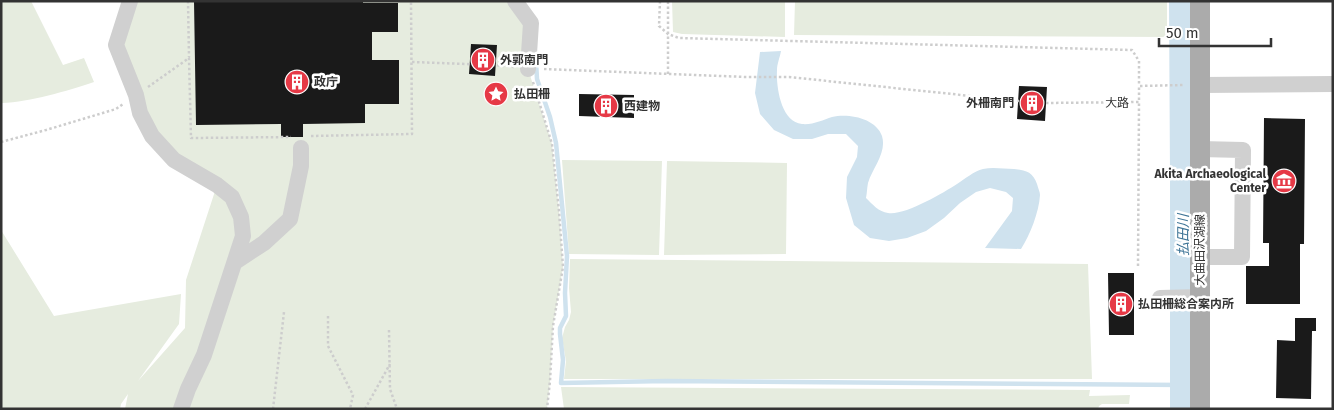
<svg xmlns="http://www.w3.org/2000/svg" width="1334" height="410" font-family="'Fira Sans','Noto Sans JP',sans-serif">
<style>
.green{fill:#e6ecdf}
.water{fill:#cfe2ee}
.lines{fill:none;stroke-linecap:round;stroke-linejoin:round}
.stream{stroke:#cfe2ee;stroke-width:4.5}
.river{stroke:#cfe2ee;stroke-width:28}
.building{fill:#1a1a1a}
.path{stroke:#cdcdcd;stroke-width:2.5;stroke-dasharray:2.5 2.5;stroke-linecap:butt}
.minor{stroke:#d0d0d0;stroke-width:16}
.major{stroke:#ababab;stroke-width:20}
.labels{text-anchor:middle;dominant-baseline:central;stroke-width:5;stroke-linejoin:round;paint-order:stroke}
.poi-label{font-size:12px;font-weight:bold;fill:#333;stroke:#fff;text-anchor:start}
.street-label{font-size:12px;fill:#333;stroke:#fff}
.water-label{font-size:14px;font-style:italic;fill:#3f7597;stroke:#fff}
</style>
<rect width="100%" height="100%" fill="#fff"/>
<path class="green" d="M1 1H31L63 65 84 58 94 82C67 91 30 102 2 103Z
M130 1H515L531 23 528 69 552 144 559 211 563 267 553 326 550 381 547 409H125L128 394 121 404 120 409H1V230L54 316 181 294 179 324 138 381 185 328 186 280 217 185 152 136 116 45Z
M672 1H785V37L682 34 673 32Z
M795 1H1167V37L794 35Z
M562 160 662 161 659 255 569 254Z
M667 161 787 163 786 254 664 255Z
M570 259 1088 264 1092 379H564L566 361 562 338 565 327 569 320 571 312 569 288Z
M561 387 1090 390 1089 396 1130 395 1129 404H1102L1099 406 1098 409H564Z"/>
<path class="water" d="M781 51C780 57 777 64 777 70 776 87 781 122 802 124 813 125 823 120 832 117 848 113 876 118 882 136 887 153 873 167 868 183 867 188 867 193 866 198 872 204 879 212 888 213 904 216 943 193 957 184 965 179 974 171 983 169 993 167 1004 169 1014 169 1026 170 1033 172 1037 184 1038 188 1040 192 1040 195 1039 212 1030 235 1021 249L985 248 1012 211 1013 198 1006 192 990 188 976 192 960 203 944 218 926 231 907 238 889 241 870 238 854 225 846 198 847 177 857 157 858 146 846 134H828L812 139H793L774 130 760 114 755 93 760 52Z"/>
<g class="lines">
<path class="stream" d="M536 61 537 79 550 117 556 143 567 256 565 293 566 316 560 328V334L563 360 561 383 666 381 1184 385"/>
<path class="river" d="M1183 1 1184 177V409"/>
</g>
<path class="building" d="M194 1H363V3H398V32H372V60H399V104H365V123L303 124V137H281V124L196 125Z
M471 44 497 45 495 76 469 74Z
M1019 86 1047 87 1045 121 1017 119Z
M579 94 634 95V118L579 116Z
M1264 118 1305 119 1304 244H1300V304H1246V266H1269V243H1263Z
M1108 273H1134V335H1109Z
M1295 318H1316V331H1312L1311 399 1276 398 1277 340 1295 341Z"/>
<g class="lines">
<path class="path" d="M188 1 189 57
M660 1 659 26 668 34 679 38 1132 50 1139 61V86
M412 62 493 65 514 67
M544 69 746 77H789L1019 101
M668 74V1
M533 82 552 144 559 211 563 267 553 326 550 381 547 409
M148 87 189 58 191 138 291 137
M1046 103 1139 102V86L1183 85
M311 136 412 134 411 1
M1 142 46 130 116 109 123 104
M1138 266 1139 102
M328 316V346L353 395 350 409
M389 330 390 389 397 409
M273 409 284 312
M365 409 390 364"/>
<path class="minor" d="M130 1 116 45 136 95 140 113 152 136 174 160 217 185 232 197 241 217 243 236 204 355 188 389 181 409
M515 1 531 23 528 69
M1200 85 1333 84
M1200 257H1242L1243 150 1200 149
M235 262 264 243 290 219 301 166V148
M1160 298 1200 297"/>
<path class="major" d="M1200 409V1"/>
</g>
<defs>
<g id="building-disc" transform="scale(1.25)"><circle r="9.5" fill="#e63946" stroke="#fff"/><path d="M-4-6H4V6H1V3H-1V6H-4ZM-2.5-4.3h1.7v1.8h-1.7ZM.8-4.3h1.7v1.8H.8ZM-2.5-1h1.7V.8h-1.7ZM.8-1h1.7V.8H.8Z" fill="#fff"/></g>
<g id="sight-disc" transform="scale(1.25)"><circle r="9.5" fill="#e63946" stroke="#fff"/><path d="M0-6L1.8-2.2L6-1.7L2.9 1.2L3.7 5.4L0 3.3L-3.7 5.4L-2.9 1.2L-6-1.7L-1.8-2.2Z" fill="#fff"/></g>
<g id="museum-disc" transform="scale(1.25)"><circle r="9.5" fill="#e63946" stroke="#fff"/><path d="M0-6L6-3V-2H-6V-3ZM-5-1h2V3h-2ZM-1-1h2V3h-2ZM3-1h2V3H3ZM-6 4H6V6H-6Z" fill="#fff"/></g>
</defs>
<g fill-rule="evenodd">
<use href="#building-disc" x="483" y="60"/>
<use href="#building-disc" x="297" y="82"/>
<use href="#sight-disc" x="496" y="94"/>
<use href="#building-disc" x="1032" y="103"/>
<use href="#building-disc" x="606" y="106"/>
<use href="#museum-disc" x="1284" y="181"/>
<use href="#building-disc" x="1121" y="304"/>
</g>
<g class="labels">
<g class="poi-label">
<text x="500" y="60">外郭南門</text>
<text x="314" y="82">政庁</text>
<text x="514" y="94">払田柵</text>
<text x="1014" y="103" text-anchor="end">外柵南門</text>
<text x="624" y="106">西建物</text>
<text x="1266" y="174" text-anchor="end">Akita Archaeological<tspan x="1266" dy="14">Center</tspan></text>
<text x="1138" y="304">払田柵総合案内所</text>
</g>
<g class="street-label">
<text x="1117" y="103">大路</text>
<text transform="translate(1200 250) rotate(-90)">大曲田沢湖線</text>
</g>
<g class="water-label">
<text transform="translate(1183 235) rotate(-90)">払田川</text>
</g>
</g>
<rect width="1334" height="410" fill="none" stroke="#333333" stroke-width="5"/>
<path d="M1159 38v8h112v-8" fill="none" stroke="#333333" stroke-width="2.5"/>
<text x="1166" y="38" font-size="15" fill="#333333" stroke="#ffffff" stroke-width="4" paint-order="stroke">50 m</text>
</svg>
